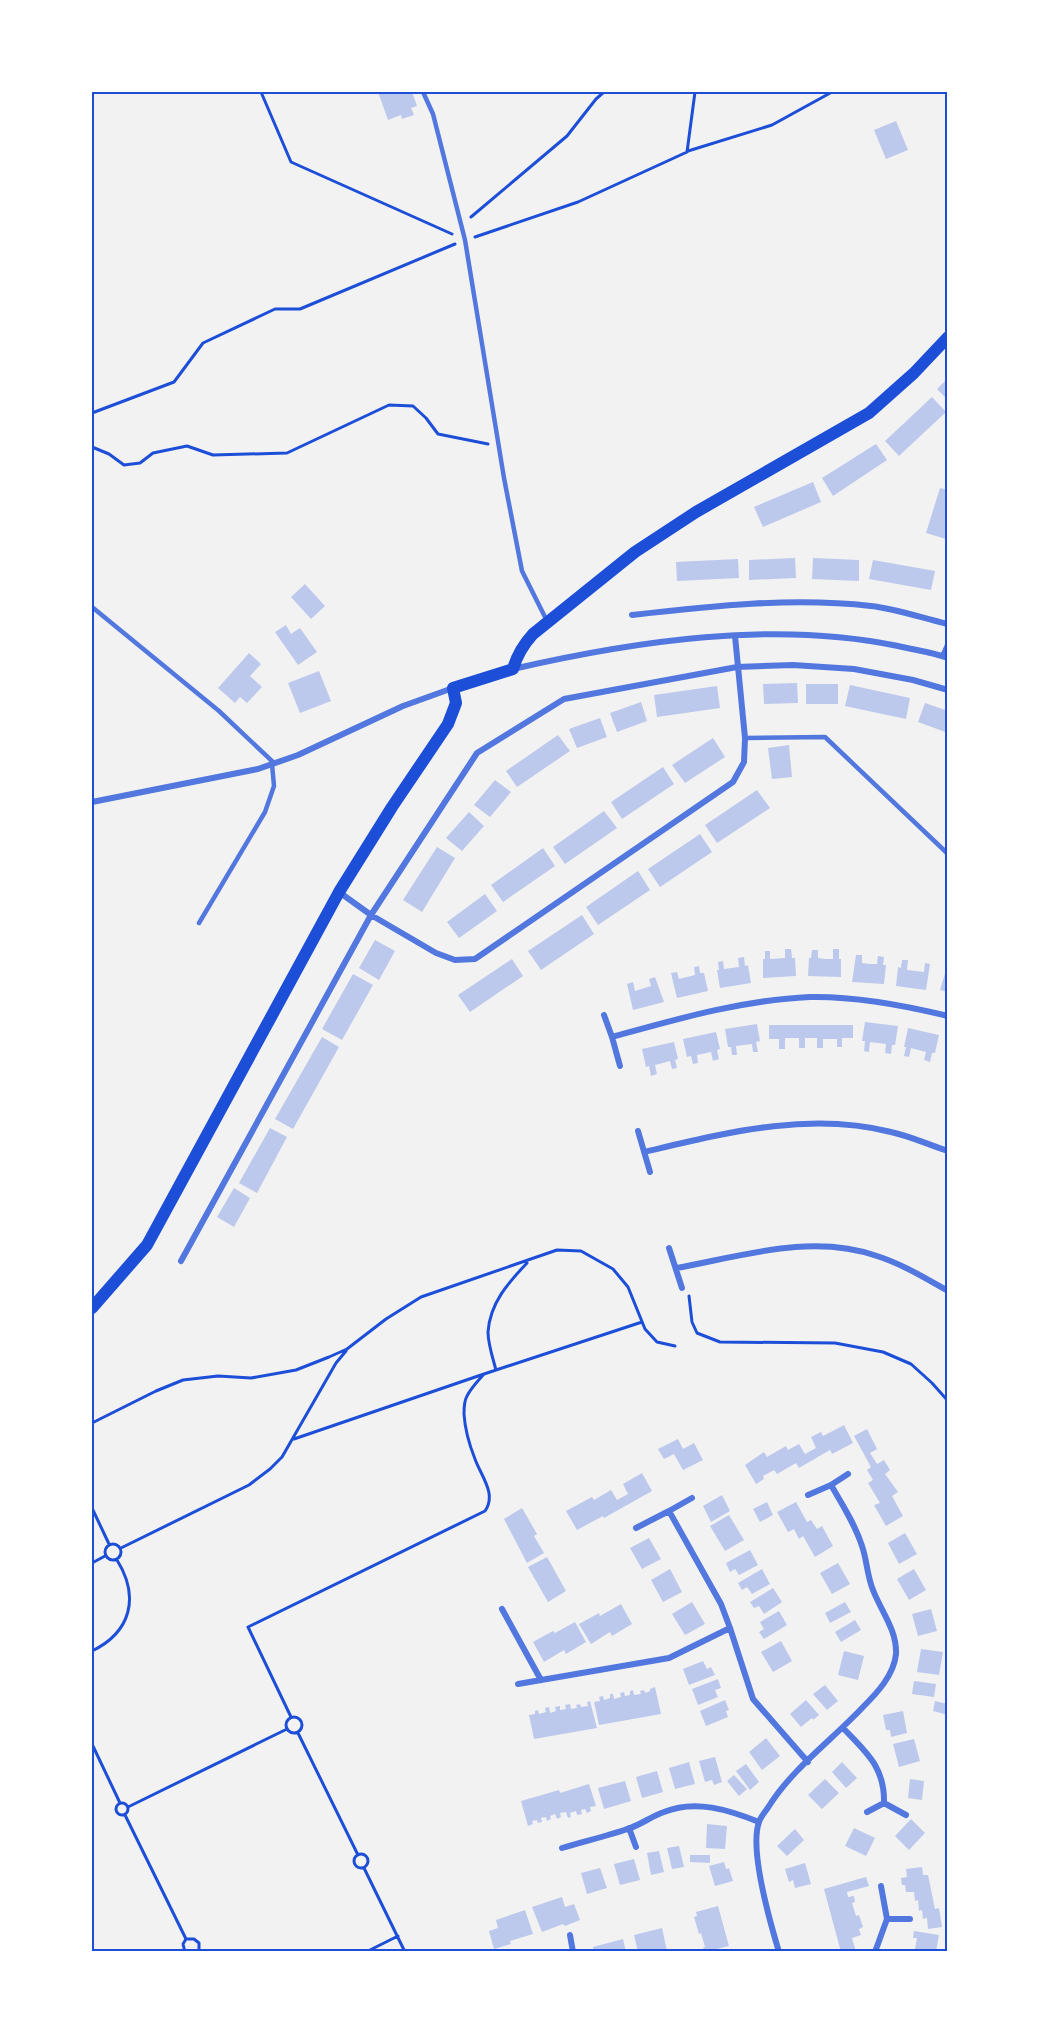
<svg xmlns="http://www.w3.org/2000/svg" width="1039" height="2043" font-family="'PT Sans Narrow',sans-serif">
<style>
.building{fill:#bdc9ec}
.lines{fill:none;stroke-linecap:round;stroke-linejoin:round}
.path{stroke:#1d4ed8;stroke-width:3}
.service{stroke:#5277de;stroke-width:4.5}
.minor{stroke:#5277de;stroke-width:6}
.secondary{stroke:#1d4ed8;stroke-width:12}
.neatline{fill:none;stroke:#1d4ed8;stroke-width:2}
</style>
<rect width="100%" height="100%" fill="#f2f2f2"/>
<path class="building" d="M378 92H412L417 106 411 108 414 115 402 119 401 115 388 120Z
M896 121 908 150 886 159 874 130Z
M948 378V400L937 389Z
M932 397 946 412 899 456 885 441Z
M876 444 887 460 833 496 822 478Z
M813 482 821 502 763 527 754 507Z
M940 488 948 490 946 539 926 533Z
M795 558 796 578 749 580V560Z
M813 558 859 560V581L812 579Z
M738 559 739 578 677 581 676 562Z
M873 560 935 571 931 590 869 579Z
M305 584 325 606 311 619 291 597Z
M286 625 291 634 300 628 317 652 298 665 275 632Z
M249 653 261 664 250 676 262 687 247 703 240 697 235 703 218 688Z
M319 671 331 701 300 713 288 683Z
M797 683 798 703 764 704 763 684Z
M806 684H838V704H806Z
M850 685 910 698 906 719 845 706Z
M717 686 720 708 657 717 654 695Z
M641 702 647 721 617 732 610 713Z
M925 703 948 711V733L918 722Z
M600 718 607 737 577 748 569 729Z
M558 735 570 751 517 787 506 771Z
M713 738 725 757 685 783 672 765Z
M789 745 792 777 772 779 768 748Z
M663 767 674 784 622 819 611 802Z
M495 780 511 792 490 817 474 805Z
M757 790 770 808 717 843 705 825Z
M604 811 617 828 565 864 553 847Z
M469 812 484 826 462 851 446 838Z
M700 834 712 852 660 887 648 869Z
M437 847 455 858 422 912 403 900Z
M543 848 555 866 503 902 491 885Z
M638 871 650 890 598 925 586 907Z
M485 894 497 911 459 938 447 922Z
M582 915 594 934 541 970 528 951Z
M375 940 395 951 379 980 359 968Z
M785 949H791L792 958H795L796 976 763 978V959H765V951H770V959L785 958Z
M833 949H839V959H841V977L808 976 809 958H811L812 950H818V958L825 959H833Z
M856 955H862V963L869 964H877L878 956 884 957 883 965H886L884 984 852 982Z
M744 957 745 966 748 965 751 983 720 988 717 970H719L718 962 723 961 724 969 739 967 738 958Z
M512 959 523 976 470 1012 458 995Z
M902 960H908L907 970 924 972 925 963 930 964 926 990 896 986 898 967 901 968Z
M699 966 700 973H704L708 991 677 998 671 973 677 972 679 979 695 975 694 967Z
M947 967H948V992L940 990Z
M353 974 373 985 342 1040 322 1029Z
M655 977 664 1002 633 1010 627 984 633 982 635 991 651 986 649 979Z
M865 1022 898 1026 895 1045H892L891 1054 885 1053 886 1044 870 1042 869 1052 864 1051 865 1041H862Z
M757 1024 760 1041 756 1042 758 1052H753L752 1044 736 1046 737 1055H732L731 1047H728L725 1029Z
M769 1025H853V1038H842V1047H837V1039H823V1048H817V1038H805V1048H799V1038H785V1049H779V1039H769Z
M908 1028 939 1035 935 1053H932L930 1062 924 1060 926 1052 911 1048 909 1057 904 1056 906 1047H904Z
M716 1032 720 1049 717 1050 719 1059 713 1061 711 1052 697 1055 698 1063 693 1064 691 1056 687 1057 683 1039Z
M322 1037 339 1047 293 1129 275 1119Z
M674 1042 678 1059 675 1060 677 1068 672 1069 670 1061 655 1065 657 1074 651 1076 649 1066 646 1067 642 1049Z
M270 1128 287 1137 257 1193 239 1183Z
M234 1188 250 1198 234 1227 217 1217Z
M844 1425 853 1443 832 1454 830 1450 799 1468 796 1463 777 1474 774 1470 763 1476 764 1479 756 1484 745 1465 764 1452 767 1457 786 1446 788 1450 799 1444 805 1454 816 1448 811 1437 821 1432 823 1436Z
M867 1429 877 1449 870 1453 877 1464 884 1460 890 1470 885 1474 898 1492 892 1496 903 1516 886 1526 874 1505 880 1503 868 1483 873 1480 867 1470 871 1467 854 1436Z
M678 1439 683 1449 694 1443 703 1460 683 1470 674 1454 664 1459 658 1449Z
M642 1473 652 1491 604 1518 603 1516 577 1530 566 1511 592 1497 594 1500 611 1490 617 1500 628 1494 623 1484Z
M722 1495 730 1511 711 1522 703 1506Z
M767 1502 773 1515 760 1522 753 1509Z
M796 1502 807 1522 811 1520 817 1529 822 1526 833 1546 815 1557 803 1536 799 1539 794 1529 788 1532 777 1512Z
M522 1508 537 1534 534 1536 544 1553 527 1563 504 1519Z
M729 1515 744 1540 725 1551 710 1526Z
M905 1533 917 1554 899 1564 888 1543Z
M649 1538 661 1559 642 1569 630 1548Z
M750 1550 758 1565 739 1575 735 1569 730 1572 726 1563Z
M547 1557 566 1591 548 1602 528 1567Z
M838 1563 850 1584 832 1594 820 1573Z
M670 1569 682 1592 663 1602 651 1580Z
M762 1569 770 1584 752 1594 747 1587 742 1590 738 1583Z
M914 1569 926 1590 909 1600 897 1579Z
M773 1588 782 1602 764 1614 759 1606 754 1608 750 1602Z
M692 1602 705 1624 685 1635 672 1614Z
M845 1602 851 1612 830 1623 825 1613Z
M621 1604 632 1624 612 1636 610 1632 591 1644 579 1624 599 1613 600 1616Z
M931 1609 937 1631 918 1636 912 1614Z
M779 1611 787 1625 764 1639 759 1632 764 1629 760 1622Z
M855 1620 861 1630 841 1642 835 1632Z
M575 1622 586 1642 566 1654 564 1650 544 1662 533 1642 553 1631 555 1633Z
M781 1641 792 1661 773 1672 761 1652Z
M921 1649 943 1652 939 1675 917 1672Z
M844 1651 864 1656 858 1680 838 1675Z
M703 1661 707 1669 711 1667 715 1675 689 1685 683 1669Z
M718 1679 721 1688 715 1690 718 1697 698 1705 692 1689Z
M914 1681 936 1684 934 1697 912 1694Z
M825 1685 838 1701 827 1710 813 1694Z
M655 1687 661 1714 599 1725 594 1702 600 1701 599 1697 603 1696 604 1700 610 1698V1694H613L614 1699 621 1697 620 1693 624 1692 625 1696 630 1695V1691L633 1690 634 1695 641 1694 640 1691 644 1690 645 1693 650 1691V1689Z
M725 1700 729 1710 726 1711 728 1717 706 1726 700 1711Z
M806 1700 819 1715 813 1720 812 1718 801 1727 790 1714Z
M590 1701 597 1728 534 1739 529 1715 535 1714V1711L538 1710 539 1714 546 1712 545 1708 549 1707 550 1713 556 1711 555 1707 560 1706V1710L566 1709 565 1705 570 1704 571 1709 577 1708 576 1705 580 1704 581 1707 588 1706 587 1702Z
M935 1701 948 1704V1715L933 1711Z
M903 1711 907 1733 891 1737 890 1730H886L883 1715Z
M766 1738 780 1756 762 1770 749 1752Z
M914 1739 920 1761 899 1767 893 1744Z
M715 1757 722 1782 714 1785 712 1780 705 1782 699 1761Z
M689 1762 695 1784 675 1789 669 1768Z
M842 1762 857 1778 846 1788 832 1772Z
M746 1764 759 1782 750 1790 736 1771Z
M657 1771 663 1792 642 1798 636 1777Z
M734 1775 747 1789 739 1796 727 1781Z
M825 1779 839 1793 822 1809 808 1795Z
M910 1779 924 1781 922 1800 908 1798Z
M625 1781 631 1801 604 1809 598 1788Z
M589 1784 596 1806 590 1807 591 1811 587 1813 585 1809 581 1810 582 1814 577 1815 576 1811 570 1813 571 1817 568 1818 566 1812 560 1813 561 1817 557 1819 555 1814 550 1816 551 1819 547 1821 546 1817 541 1818 542 1822 538 1823 537 1820 532 1821 533 1824 528 1826 521 1801 559 1790 560 1793Z
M911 1819 925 1833 909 1850 895 1836Z
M707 1824 727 1826 725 1849 706 1848Z
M854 1828 875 1838 866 1856 845 1846Z
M795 1829 804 1840 787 1856 777 1846Z
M679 1846 684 1867 672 1869 667 1848Z
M659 1851 664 1872 651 1875 647 1853Z
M690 1855H710V1863L690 1862Z
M634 1859 640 1880 620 1885 614 1864Z
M724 1862 726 1869 729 1868 733 1881 715 1886 709 1866Z
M805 1863 811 1884 795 1888 793 1880 789 1882 785 1869Z
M922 1867 923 1875H928L935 1909 939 1908 942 1927 928 1929 927 1918 923 1919 922 1910 919 1911 918 1900 915 1901 914 1892H906L905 1885H902L901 1878 907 1877 906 1869Z
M600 1868 607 1888 587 1894 581 1873Z
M866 1877 869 1886 847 1892 848 1897 854 1896 855 1902 852 1903 856 1916 859 1915 863 1927 859 1929 861 1935 852 1938 856 1952H841L824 1889Z
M562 1897 565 1907 574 1904 580 1920 565 1926 563 1924 542 1932 532 1907Z
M718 1906 729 1946 704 1952 703 1948 705 1947 701 1933 699 1934 694 1917 697 1916 696 1912Z
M525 1910 533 1934 510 1941 511 1944 494 1949 489 1931 498 1928 496 1920Z
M662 1928 667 1951 638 1952 634 1935Z
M914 1931 939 1935 936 1952H911V1949H915L917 1938H913Z
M623 1939 626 1952H594L593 1947Z"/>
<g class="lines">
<path class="path" d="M261 92 291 162 452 234
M688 151 772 125 832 92
M471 217 567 136 596 99 604 92
M475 237 578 202 687 152 695 92
M92 413 174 382 203 343 275 309H300L455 244
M92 447 109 454 124 465 140 463 153 453 187 446 213 455 287 453 389 405 413 406 426 418 438 434 488 444
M689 1296 692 1322 697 1333 720 1342 835 1343 883 1352 911 1364 932 1383 948 1401
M496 1370C493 1359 488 1344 488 1332 490 1303 508 1283 527 1263
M484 1374 642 1322
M92 1423 156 1391 183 1380 218 1376 251 1378 296 1370 329 1357 347 1349 386 1319 421 1297 557 1250 581 1251 613 1269 628 1287 645 1329 657 1342 675 1346
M92 1508 109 1544
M105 1552a8 8 0 1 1 16 0a8 8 0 1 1-16 0Z
M121 1548 249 1485 270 1469 282 1457 336 1363 346 1351
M92 1563 105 1556
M92 1651C131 1632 140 1597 117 1560
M286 1725a8 8 0 1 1 16 0a8 8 0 1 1-16 0Z
M291 1717 248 1627 485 1511C497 1494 481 1476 475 1459 469 1444 465 1430 464 1414 464 1409 464 1401 467 1396 471 1388 478 1381 484 1374L294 1439
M298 1733 358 1855
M92 1744 120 1803
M116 1809a6 6 0 1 1 12 0a6 6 0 1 1-12 0Z
M128 1807 287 1729
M125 1815 186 1939
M354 1861a7 7 0 1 1 14 0a7 7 0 1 1-14 0Z
M364 1868 405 1952
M185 1952 183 1944 186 1939H194L199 1943V1950L197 1952
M366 1952 398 1936"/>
<path class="service" d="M423 92 433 114 465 240 504 478 522 571 547 621
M92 607 219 711 274 763
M745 738 825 737 948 854
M199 923 265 812 274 786 272 764"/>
<path class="minor" d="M632 615C711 606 792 597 871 606 897 609 922 618 948 624
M943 656 948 645
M513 669C635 641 774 620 898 646 915 650 932 652 948 658
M92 802 258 769 298 755 403 706 453 688
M339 892 371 915 436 953 455 960 475 959 733 782 744 762 745 738 735 636
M604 1015 612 1037C677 1019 742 1000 810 997 856 996 903 1005 948 1016
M612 1037 620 1066
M638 1131 650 1172
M644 1152C725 1133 808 1111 891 1132 910 1136 929 1145 948 1151
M669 1248 682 1288
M181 1261 371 915 477 753 564 699 737 667 793 665 854 669 913 680 948 690
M677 1268C742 1256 812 1233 877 1256 902 1264 925 1278 948 1291
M808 1495 831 1485
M669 1511 692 1498
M636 1528 669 1511 721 1604 730 1628 753 1699 808 1762
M502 1609 541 1680
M518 1684 669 1658 730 1628
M843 1728C866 1752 885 1767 884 1803L867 1812
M884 1803 906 1815
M629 1828 636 1847
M562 1848C585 1841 608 1836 630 1828 642 1824 652 1816 664 1812 695 1799 729 1810 759 1822
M887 1919H910
M570 1935 573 1952
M779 1952C770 1922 749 1850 759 1822 761 1816 766 1811 769 1806 793 1768 832 1740 863 1707 877 1693 894 1675 896 1654 897 1630 881 1611 873 1590 867 1576 867 1560 862 1546 855 1524 842 1504 831 1485L848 1474
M875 1952 887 1919 881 1886"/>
<path class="secondary" d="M92 1308 147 1245 339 892 392 807 448 724 456 703 453 688 513 669C517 655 523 645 533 634L635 552 696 512 869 413 914 373 948 337"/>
</g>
<rect width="1039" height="2043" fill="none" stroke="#ffffff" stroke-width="186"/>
<rect x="93" y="93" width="853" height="1857" class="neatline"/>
</svg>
